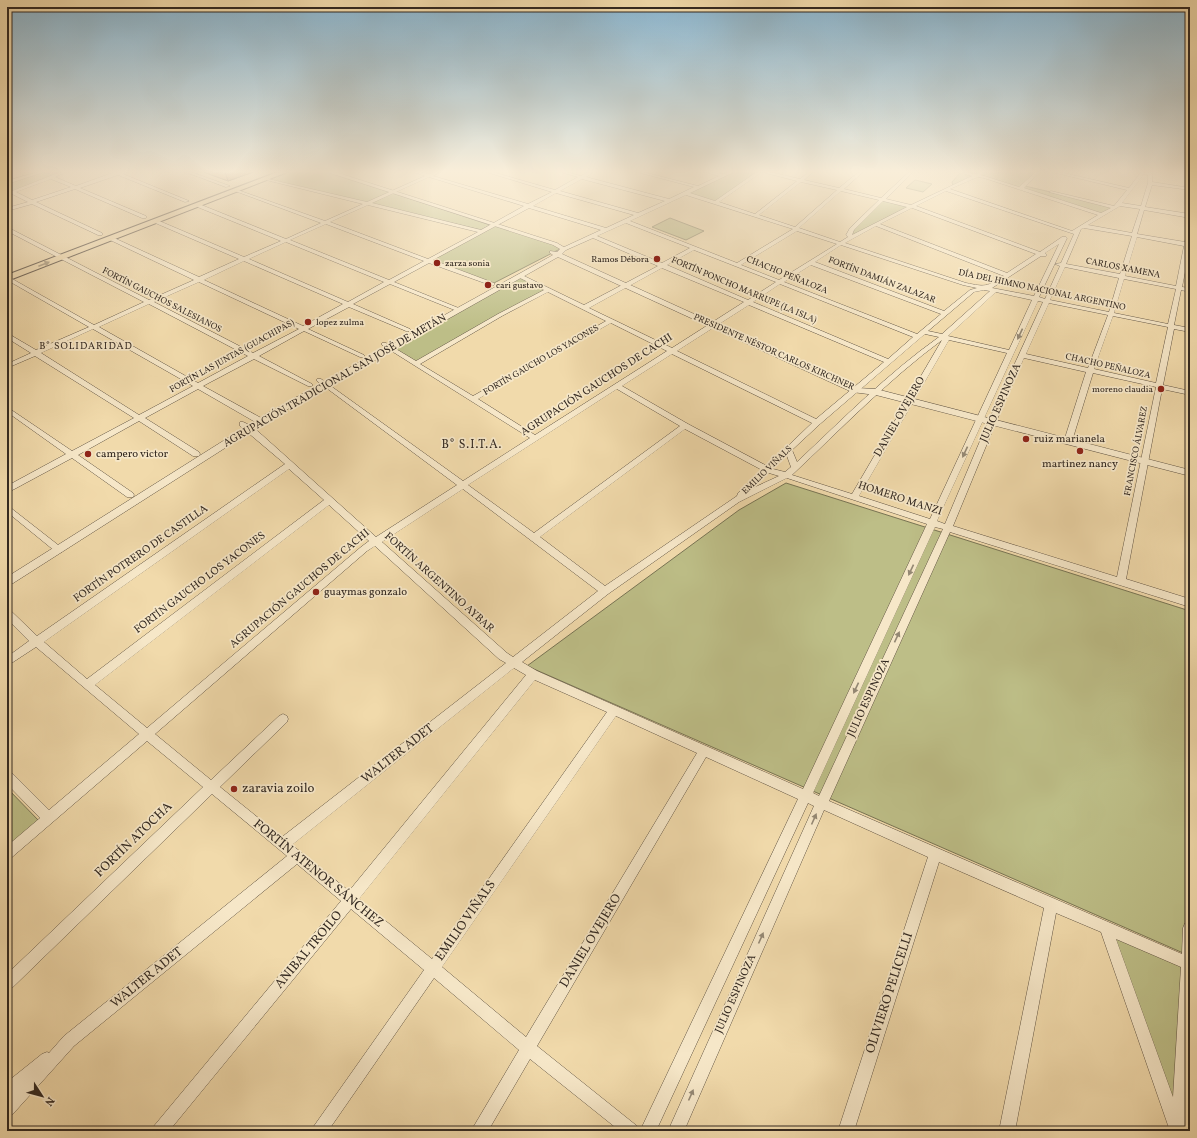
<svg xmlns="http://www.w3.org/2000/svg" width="1197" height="1138" font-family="Vollkorn,serif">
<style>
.green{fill:#bdbe87;stroke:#787454}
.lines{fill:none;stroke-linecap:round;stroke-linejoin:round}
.minor-casing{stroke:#625544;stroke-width:1}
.tertiary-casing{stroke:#625544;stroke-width:1}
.primary-casing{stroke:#332921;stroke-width:2}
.minor{fill:#f6e7c8;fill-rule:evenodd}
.tertiary{fill:#f6e7c8;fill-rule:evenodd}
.primary{fill:#f1daab;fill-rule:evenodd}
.wall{fill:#c48f67;stroke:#332921}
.shaded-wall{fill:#a07454;stroke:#332921}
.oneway{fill:#928266}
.oneway2{fill:#948874}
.poi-dot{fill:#8f2418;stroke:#f6e7c8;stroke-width:1.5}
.labels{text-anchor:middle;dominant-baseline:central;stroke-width:3.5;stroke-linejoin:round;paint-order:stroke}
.far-poi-label{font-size:9px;fill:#332921;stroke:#f6e7c8;text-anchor:start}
.far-street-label{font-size:9px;fill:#332921;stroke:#f6e7c8}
.far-neighbourhood-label{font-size:10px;letter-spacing:1px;fill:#332921;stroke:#f6e7c8}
.street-label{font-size:11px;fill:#332921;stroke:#f6e7c8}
.poi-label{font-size:11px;fill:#332921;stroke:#f6e7c8;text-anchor:start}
.neighbourhood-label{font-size:12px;letter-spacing:1px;fill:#332921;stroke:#f6e7c8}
.near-street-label{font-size:13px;fill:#332921;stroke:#f6e7c8}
.near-poi-label{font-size:13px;fill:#332921;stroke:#f6e7c8;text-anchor:start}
</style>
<rect width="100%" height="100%" fill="#f1daab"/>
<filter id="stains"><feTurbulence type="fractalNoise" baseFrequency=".005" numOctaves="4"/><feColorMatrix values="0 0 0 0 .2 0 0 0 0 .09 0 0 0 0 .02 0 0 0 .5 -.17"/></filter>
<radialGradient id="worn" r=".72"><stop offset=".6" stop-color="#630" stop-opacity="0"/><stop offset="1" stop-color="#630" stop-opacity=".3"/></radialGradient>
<path class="green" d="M46 171H65L7 195V183Z
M288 171H324L390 192 366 203 266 179Z
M734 171H761L715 203 686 193Z
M962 171H1039L1025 186 1114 207 1102 215 978 175 953 186 952 182Z
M915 180 932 184 923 192 906 188Z
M393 193 490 225 481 230 370 204Z
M881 200 911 207 851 237 850 233Z
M670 218 704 231 686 240 652 227Z
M493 225 555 244 560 249 492 284 428 261Z
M520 276 548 290 417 363 392 348Z
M786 483 1190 611V956L527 666 739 510Z
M7 788 40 822 7 850Z
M1110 934 1182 964 1173 1107Z"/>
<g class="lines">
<g class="minor-casing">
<path id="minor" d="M41 171H47L7 184V181Z
M63 171H68L55 177 76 186 115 172 128 171 123 174 189 201 185 202 118 175 80 188 146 216V218H142L75 189 36 202 102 233V235H98L32 204 7 211V208L28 202 12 194H8L7 189 12 191ZM51 179 71 187 32 200 16 192Z
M183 171H188L230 186 226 187Z
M411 171H417L429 174 437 171H442L433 176 528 204 552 192 483 171H489L555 190 578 177 557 171H563L581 176 590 171H595L586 177 669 199 694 187 633 171H639L698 186 719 176 702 171 723 174 731 171H736L690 193 715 201 758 171H766L800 179 810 171H814L804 180 839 188 860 171H864L844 189 881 198 910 171H914L886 199 911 205 972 176 954 171 977 174 981 171H986L981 175 1019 187 1037 171H1041L1024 188 1101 213 1111 208 1049 192 1051 191 1114 206 1127 190 1048 171H1055L1129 188 1141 172 1139 171H1146L1152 174V182L1190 188V190L1152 185 1145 207 1190 214V218L1144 210 1137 234 1185 242 1187 230 1190 228V247L1182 287 1190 288V292L1181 290 1174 325 1190 328V332L1174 329 1163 385 1190 391V395L1162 389 1126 579 1190 599V607L950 532 829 801 1182 954 1183 928 1185 923 1190 921V1060L1186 1131H1170L1101 932 1056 913 1015 1131H999L1044 908 939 862 854 1131H838L928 857 824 810 684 1131H668L814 806 808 803 656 1131H640L798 799 706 757 537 1046 637 1126 640 1131H620L530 1059 488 1131H471L519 1050 434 978 328 1131H311L314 1126 424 970 351 909 169 1131H151L154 1126 341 901 297 864 74 1046 12 1115 7 1118V1082L42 1054 47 1052 49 1053 64 1036 287 856 212 794 12 988 7 990V974L203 787 147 741 11 858 7 860V846L40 818 7 784V771L11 772 49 810 139 734 36 647 7 666V657L29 641 7 619V609L10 610 37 636 285 464 240 426V422H243L252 426 376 537 457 485 317 381V379H321L463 481 530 438 382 345V343H386L416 361 498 314 544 290 518 277V275H522L584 305 658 266 593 238 566 250H562V248L601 230 529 208 433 260 494 283V285H490L429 263 394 282 461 309V311H457L390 284 353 304 410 329V331H406L349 307 308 329 364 355V357H360L304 331 259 356 312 384V386H308L254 359 203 386 263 419V423H257L198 389 145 418 199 452 200 454 199 456H193L139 421 78 455 133 493 134 495 133 497H127L72 458 7 493V486L66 454 7 412V407L72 451 134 418 35 356 7 368V364L31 353 7 338V333L36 350 89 327 7 280V276L94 325 144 302 7 231V227L149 300 194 280 108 239V237H112L199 277 239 259 153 222V220H157L244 257 281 241 195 206V204H199L286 239 321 223 235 191V189L325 221 363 204 262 179 264 178 367 202 425 176ZM762 172 797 181 755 214 719 202ZM1144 174 1148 175V183L1141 206 1122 203ZM429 177 524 206 481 230 372 203ZM978 177 984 178 1098 215 1072 231 950 189ZM582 179 665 201 638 213 560 191ZM801 182 837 190 795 227 759 215ZM841 191 879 200 850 228 846 235 848 237 840 242 799 228ZM946 191 1074 234 1061 263 1055 264 1060 266 1045 299 1039 297 1067 238 1066 237H1062L1040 252 916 206ZM556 193 634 215 606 228 533 206ZM686 195 793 229 737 263 630 221ZM883 201 907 207 852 235 854 230ZM368 205 478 232 428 259 330 222ZM1120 206 1140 209 1132 233 1088 225ZM912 208 915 209 1036 254 1007 273 880 224ZM626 223 690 248 662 263 597 236ZM326 224 424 261 389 280 290 240ZM876 226 1004 276C986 287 986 287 966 283L845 243ZM1084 228 1132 236 1120 274 1066 264 1081 229ZM797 231 837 244 779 280 741 265ZM1137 237 1184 246 1176 286 1125 276ZM286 242 384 282 348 302 249 259ZM1059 244 1034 296 992 288 1041 256H1046L1047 255 1045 253ZM841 245 963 285 977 288 970 290 944 311 815 262ZM694 250 776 282 748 300 667 265ZM244 261 343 304 303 326 204 280ZM811 265 941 314 917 334 784 282ZM1065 267 1119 278 1109 312 1050 300ZM662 268 744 302 672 348 589 308ZM1124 279 1176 289 1168 324 1114 313ZM199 282 299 329 253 353 154 302ZM780 284 913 337 888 359 753 302ZM984 290 990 291 942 334 928 331 974 292ZM548 292 606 321 473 396 420 364 502 316ZM996 292 1032 300 1009 350 948 336ZM1038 301 1043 302 988 422 945 524 937 521ZM1049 303 1108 315 1088 368 1026 354ZM149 304 248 356 198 383 99 327ZM749 305 884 362 816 419 677 351ZM1113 316 1168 327 1156 383 1094 369ZM611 323 667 351 535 435 478 399ZM93 329 193 386 139 415 41 353ZM925 334 939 337C887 374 843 419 797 462L792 450 820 424ZM942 340 852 494 792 475C841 429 888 380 942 340ZM949 340 1007 353 930 519 859 496ZM672 354 812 423 767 466 688 424 622 386ZM1024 358 1086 372 1064 441 1068 443 1072 441 1093 373 1156 387 1117 577 953 526 996 422ZM617 389 680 426 534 533 468 485ZM685 429 762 470 738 493 737 496 605 586 540 537ZM787 456 791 467 785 472 773 469ZM289 469 324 500 87 679 44 642ZM769 473 779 476 753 488ZM787 478 927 524 803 789 537 671 522 662 608 594 739 502ZM463 489 598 591 513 657 507 653 382 542ZM329 505 369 541 361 547 147 728 95 685ZM935 527 943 529 819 796 813 793ZM375 546 499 659 506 663 282 837 220 787 287 722 288 719 287 716 283 714 279 716 211 780 155 734 367 551ZM514 668 526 675 349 891 292 845ZM535 680 607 712 432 959 359 899ZM616 716 697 753 526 1037 442 967ZM1116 939 1181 967 1173 1097Z
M7 505 62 548 63 550 62 552H56L7 512Z"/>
</g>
<g class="tertiary-casing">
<path id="tertiary" d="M324 171H332L557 243 567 249 562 254 857 388 876 389 1190 470V476L876 395 852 392 558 257 272 418 7 587V577L266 414 553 255 550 253V251L557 252 560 249 553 245Z"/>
</g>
<g class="primary-casing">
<path id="primary" d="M280 171H290L7 281V275Z"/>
</g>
<use href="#minor" class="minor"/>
<use href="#tertiary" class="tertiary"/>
<use href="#primary" class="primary"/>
</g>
<path class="wall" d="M203 171H256L228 181 203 172Z"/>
<path class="shaded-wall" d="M228 171H256L228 181 225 172Z"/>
<defs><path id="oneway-solid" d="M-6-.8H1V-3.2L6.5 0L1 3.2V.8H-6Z"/></defs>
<use class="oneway" href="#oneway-solid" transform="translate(44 264) rotate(-21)"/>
<g class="oneway2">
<use href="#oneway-solid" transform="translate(1020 334) rotate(115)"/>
<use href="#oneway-solid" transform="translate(965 452) rotate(115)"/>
<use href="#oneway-solid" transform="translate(911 570) rotate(115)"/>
<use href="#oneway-solid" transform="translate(897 637) rotate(-65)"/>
<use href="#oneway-solid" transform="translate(856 688) rotate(115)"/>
<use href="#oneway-solid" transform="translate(814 819) rotate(-66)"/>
<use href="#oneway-solid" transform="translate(761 938) rotate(-66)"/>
<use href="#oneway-solid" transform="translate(691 1095) rotate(-66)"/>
</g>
<linearGradient id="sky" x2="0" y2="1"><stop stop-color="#89b6d1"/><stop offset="0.52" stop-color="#f9eed9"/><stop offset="1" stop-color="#f9eed9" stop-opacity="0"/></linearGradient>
<rect width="1197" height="330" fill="url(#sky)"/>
<g class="poi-dot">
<circle cx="657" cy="259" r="4"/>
<circle cx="437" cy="263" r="4"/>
<circle cx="488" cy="285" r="4"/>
<circle cx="308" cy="322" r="4"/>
<circle cx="1161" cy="389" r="4"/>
<circle cx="1026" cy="439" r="4"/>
<circle cx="1080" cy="451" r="4"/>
<circle cx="88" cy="454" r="4"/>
<circle cx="316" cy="592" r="4"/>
<circle cx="234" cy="789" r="4"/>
</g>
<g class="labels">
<g class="far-poi-label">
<text x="649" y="259" text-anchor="end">Ramos Débora</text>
<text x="445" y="263">zarza sonia</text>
<text x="496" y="285">cari gustavo</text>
<text x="316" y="322">lopez zulma</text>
<text x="1153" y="389" text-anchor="end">moreno claudia</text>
</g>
<g class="far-street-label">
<text transform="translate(1123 268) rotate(11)">CARLOS XAMENA</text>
<text transform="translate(787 275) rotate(22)">CHACHO PEÑALOZA</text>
<text transform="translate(882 280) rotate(21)">FORTÍN DAMIÁN ZALAZAR</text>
<text transform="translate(744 290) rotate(23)">FORTÍN PONCHO MARRUPE (LA ISLA)</text>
<text transform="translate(1042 290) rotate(12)">DÍA DEL HIMNO NACIONAL ARGENTINO</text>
<text transform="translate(162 300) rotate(27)">FORTÍN GAUCHOS SALESIANOS</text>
<text transform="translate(774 352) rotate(24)">PRESIDENTE NÉSTOR CARLOS KIRCHNER</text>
<text transform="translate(232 356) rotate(-29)">FORTÍN LAS JUNTAS (GUACHIPAS)</text>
<text transform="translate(541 360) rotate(-30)">FORTÍN GAUCHO LOS YACONES</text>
<text transform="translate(1108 366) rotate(13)">CHACHO PEÑALOZA</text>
<text transform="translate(1136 451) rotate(-79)">FRANCISCO ÁLVAREZ</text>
<text transform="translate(767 470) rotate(-44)">EMILIO VIÑALS</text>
</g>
<g class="far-neighbourhood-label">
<text x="86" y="346">B° SOLIDARIDAD</text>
</g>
<g class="street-label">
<text transform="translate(335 381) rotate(-30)">AGRUPACIÓN TRADICIONAL SAN JOSÉ DE METÁN</text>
<text transform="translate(597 385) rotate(-33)">AGRUPACIÓN GAUCHOS DE CACHI</text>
<text transform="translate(1001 403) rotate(-66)">JULIO ESPINOZA</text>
<text transform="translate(900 417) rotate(-60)">DANIEL OVEJERO</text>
<text transform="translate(900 499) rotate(18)">HOMERO MANZI</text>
<text transform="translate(141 554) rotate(-35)">FORTÍN POTRERO DE CASTILLA</text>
<text transform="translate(200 583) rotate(-37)">FORTÍN GAUCHO LOS YACONES</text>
<text transform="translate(439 583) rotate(42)">FORTÍN ARGENTINO AYBAR</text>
<text transform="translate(300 589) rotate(-40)">AGRUPACIÓN GAUCHOS DE CACHI</text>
<text transform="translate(869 698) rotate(-65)">JULIO ESPINOZA</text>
<text transform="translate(736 994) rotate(-66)">JULIO ESPINOZA</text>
</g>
<g class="poi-label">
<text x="1034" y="439">ruiz marianela</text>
<text x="96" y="454">campero victor</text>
<text x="1080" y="464" text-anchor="middle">martinez nancy</text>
<text x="324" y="592">guaymas gonzalo</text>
</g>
<g class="neighbourhood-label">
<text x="472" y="445">B° S.I.T.A.</text>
</g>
<g class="near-street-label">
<text transform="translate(398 754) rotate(-38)">WALTER ADET</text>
<text transform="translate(134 840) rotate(-44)">FORTÍN ATOCHA</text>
<text transform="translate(318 874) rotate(39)">FORTÍN ATENOR SÁNCHEZ</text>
<text transform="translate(466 921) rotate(-55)">EMILIO VIÑALS</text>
<text transform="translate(591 941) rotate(-59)">DANIEL OVEJERO</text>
<text transform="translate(309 950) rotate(-50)">ANIBAL TROILO</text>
<text transform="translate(147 978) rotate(-39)">WALTER ADET</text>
<text transform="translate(890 993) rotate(-72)">OLIVIERO PELICELLI</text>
</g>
<g class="near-poi-label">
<text x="242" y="789">zaravia zoilo</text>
</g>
</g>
<rect width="1197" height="1138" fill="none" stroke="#f1daab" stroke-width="24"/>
<rect x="8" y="8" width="1181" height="1122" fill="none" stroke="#332921" stroke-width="2"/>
<rect x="12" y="12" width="1173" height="1114" fill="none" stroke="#332921"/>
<g transform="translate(42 1096) rotate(126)" stroke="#f6e7c8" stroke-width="3" paint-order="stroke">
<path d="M0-3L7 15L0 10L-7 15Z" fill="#332921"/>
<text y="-6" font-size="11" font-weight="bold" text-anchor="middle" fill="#332921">N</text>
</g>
<rect width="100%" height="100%" filter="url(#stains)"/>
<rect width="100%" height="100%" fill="url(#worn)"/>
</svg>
